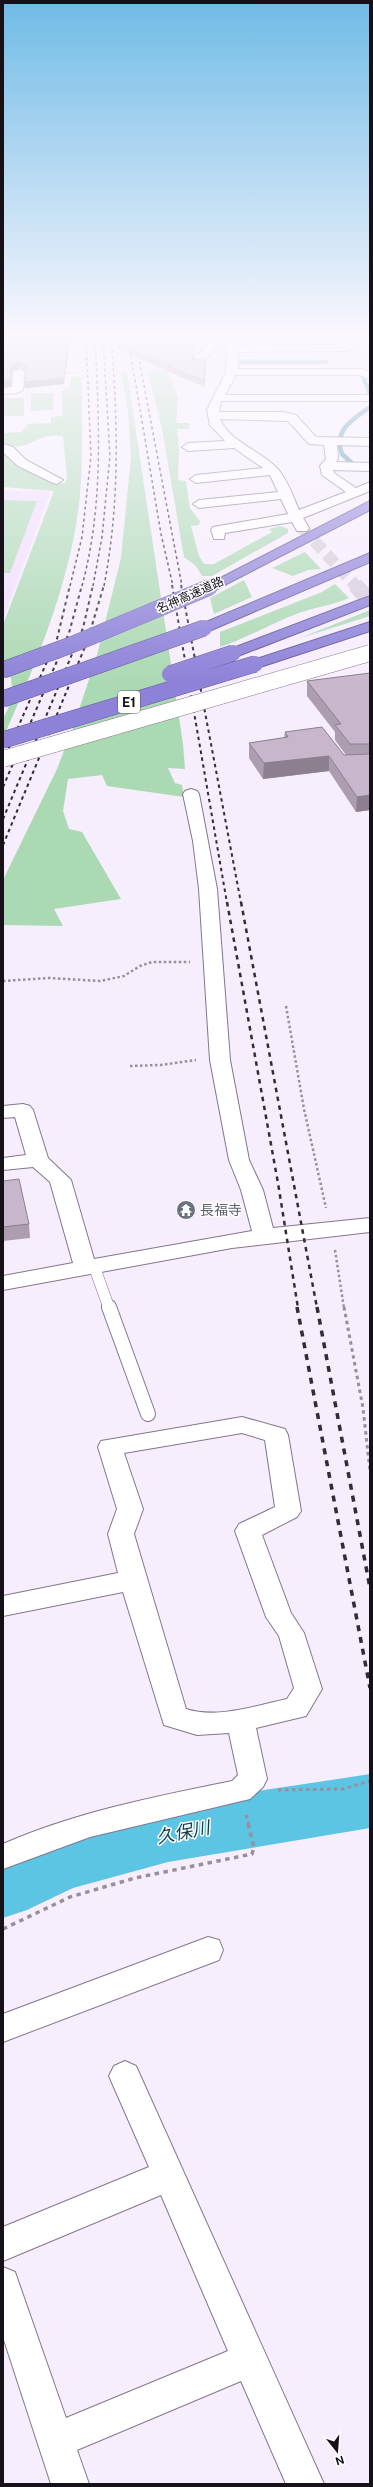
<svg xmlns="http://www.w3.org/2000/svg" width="373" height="2487" font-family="'Public Sans','Noto Sans JP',sans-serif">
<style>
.built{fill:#f1defe}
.green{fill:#abd9b3}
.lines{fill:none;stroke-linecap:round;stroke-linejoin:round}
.stream{stroke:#468fa6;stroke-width:4.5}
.river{fill:#5bc5e3;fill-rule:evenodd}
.minor-tunnel-far1{stroke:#d5cddb;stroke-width:12;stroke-dasharray:12 6;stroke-linecap:butt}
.minor-tunnel{stroke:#d5cddb;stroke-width:16;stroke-dasharray:16 8;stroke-linecap:butt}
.service-far1-casing{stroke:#84768d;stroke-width:12}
.service-casing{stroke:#84768d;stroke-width:16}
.minor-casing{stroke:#84768d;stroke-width:2}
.motorway-casing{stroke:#635995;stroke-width:2}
.path-far3{stroke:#978f9c;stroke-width:1.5;stroke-dasharray:1.5 1.5;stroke-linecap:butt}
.path-far2{stroke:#978f9c;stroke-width:2.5;stroke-dasharray:2.5 2.5;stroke-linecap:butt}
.path-far1{stroke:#978f9c;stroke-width:3;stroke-dasharray:3.5 3.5;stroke-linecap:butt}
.path{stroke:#978f9c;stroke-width:3.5;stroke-dasharray:4.5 4.5;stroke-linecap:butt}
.service-far1{stroke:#fff;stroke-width:11}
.service{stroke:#fff;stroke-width:14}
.minor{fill:#fff;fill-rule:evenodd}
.motorway{fill:#8d81d8;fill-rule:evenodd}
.rail-far3{stroke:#322c36;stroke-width:1.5;stroke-dasharray:3 3;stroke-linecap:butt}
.rail-far2{stroke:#322c36;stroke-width:2;stroke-dasharray:3.5 3.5;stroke-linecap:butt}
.rail-far1{stroke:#322c36;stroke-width:2.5;stroke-dasharray:4.5 4.5;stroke-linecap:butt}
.rail{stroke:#322c36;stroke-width:3.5;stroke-dasharray:6 6;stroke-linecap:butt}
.tertiary-bridge-casing{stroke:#84768d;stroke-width:17;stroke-linecap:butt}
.motorway-bridge-casing{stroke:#635995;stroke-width:17;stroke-linecap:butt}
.tertiary-bridge{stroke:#fff;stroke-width:16}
.motorway-bridge{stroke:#8d81d8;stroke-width:16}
.wall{fill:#ac9db0}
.shaded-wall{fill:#8c7f90}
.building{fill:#c8b6cd;stroke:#8c7f90}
.labels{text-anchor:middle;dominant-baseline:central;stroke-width:3;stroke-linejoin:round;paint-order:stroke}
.far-street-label{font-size:12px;fill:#161019;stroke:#fff}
.shield{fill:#fff;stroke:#5c585e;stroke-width:1}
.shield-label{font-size:13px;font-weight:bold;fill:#161019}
.worship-label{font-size:14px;fill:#5b616d;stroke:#fff;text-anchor:start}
.near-water-label{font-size:18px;font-style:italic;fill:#0c3d4a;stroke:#fff}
</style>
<rect width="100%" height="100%" fill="#f7eefd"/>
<path class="built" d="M3 490 51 491 3 620Z"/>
<path class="green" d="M168 370 178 397 176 423H189V429H177L179 446 178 480 186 481 190 508 200 521 199 525 191 526 199 556 204 564H214L272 532 269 529 280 526 288 529V533L212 576H202L196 566 184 557 162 429 148 372Z
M127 372 183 744 185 769 168 768 175 783 182 785 184 797 107 786 102 775 68 779 63 811 69 829 82 832 121 899 54 909 63 926 3 925V880L57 769 73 728 97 655 121 558 131 456 128 412 121 373Z
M71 377H82C82 416 83 456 80 495 72 578 37 662 3 738V719L13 698 11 678 3 672V625L54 491 3 487V453L8 458 53 483H65L67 479 63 436C34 432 31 453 3 444V433L22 432 28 424 51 423V417L62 416V390L70 387Z
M31 393H53L54 410 31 411Z
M3 398H24V416H3Z
M3 500 37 501 10 573H3Z
M305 552 321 569 308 570 293 576 272 568Z
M244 580 252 597 214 614 210 598Z
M335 584 349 598C333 605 316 607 299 613 272 623 247 638 220 647V632L322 592Z
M370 610V616L300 638Z"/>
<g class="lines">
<path class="stream" d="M241 362H326
M363 377 370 394
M354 465 342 454C333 430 353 419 370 407"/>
<path class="river" d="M370 1774V1828L168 1862 73 1888 27 1910 3 1918V1857C117 1805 247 1794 370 1774Z"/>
<path class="minor-tunnel-far1" d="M302 528 356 586"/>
<path class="minor-tunnel" d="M355 585 370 601"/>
<g class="service-far1-casing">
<path id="service-far1" d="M94 1266 109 1308"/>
</g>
<g class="service-casing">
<path id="service" d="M109 1307 148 1414"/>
</g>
<g class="minor-casing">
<path id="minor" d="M213 338H224L201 364H193V360Z
M227 338H237L238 346 340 345 336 338H347L353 348 347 351 238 352V369H363L370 372V380L360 375H236L225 395H370V401H221L219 412H283L296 415 316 437 370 438V446L337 445 338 459 336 462 370 463V471L333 470 334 473 356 488 370 482V491L303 518 309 528 307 531H297L292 522 225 533 224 539H214L211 530 213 527 288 514 281 499 199 508 193 504 199 500 278 492 270 475 196 483 190 479 196 475 263 468 234 448 188 451 182 447 188 443 225 441 210 425 207 410 226 372ZM220 419 288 421 309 444 324 445 326 459 320 466 322 475 346 492 299 510C293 496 288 481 278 469 261 450 230 443 220 419Z
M19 369 25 372 23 390 17 393 3 394V388L12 387 13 372Z
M3 444 13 447 26 460 63 480 57 484 53 483 18 466 3 452Z
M191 789 197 791 199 794 217 889 230 1060 249 1160 263 1190 273 1228 370 1218V1232L232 1248 3 1290V1276L73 1263 50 1182 33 1167 3 1170V1158L26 1155 15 1117 3 1118V1106L23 1104 30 1106 33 1110 48 1158 71 1180 94 1259 252 1231 241 1190 229 1160 210 1060 199 889 193 841 183 794 185 791Z
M242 1417 285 1429 288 1435 301 1511 297 1517 262 1535 291 1613 304 1633 322 1689 306 1716 256 1728 267 1779 263 1787 250 1799 90 1837 3 1869V1844C76 1812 154 1797 232 1781L238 1775 229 1733 197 1735 164 1725 123 1592 3 1616V1596L118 1573 108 1534 117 1509 98 1447 101 1441ZM242 1433 265 1440 275 1507 239 1524 235 1531 266 1617 279 1636 294 1688 287 1699C255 1706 217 1719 186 1709L134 1534 143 1509 124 1453Z
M208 1937 219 1940 223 1950 219 1960 3 2042V2014Z
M125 2061 136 2066 324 2484H286L241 2381 77 2450 89 2484H51L3 2337V2267L15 2272 66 2418 228 2351 161 2195 3 2261V2227L149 2167 109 2076 114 2066Z"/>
</g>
<g class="motorway-casing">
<path id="motorway" d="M370 501V510L215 590 210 591 203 587Z
M370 553V562L209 631 204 632 197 628 199 625Z
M370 596V605L238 656H228L226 653 228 650Z
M370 622V631L260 667 255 668 248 664 250 661Z"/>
</g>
<path class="path-far3" d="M149 370 164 369
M64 373H77"/>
<path class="path-far2" d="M3 981 49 978 100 981 124 976 140 966 152 962H190
M286 1006 304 1109 326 1208
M130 1066 161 1065 196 1060
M335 1250 344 1308"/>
<path class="path-far1" d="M344 1307 363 1408 370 1471
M278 1790 343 1789 370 1781
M246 1815 249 1825"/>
<path class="path" d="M3 1929 70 1897 135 1878 252 1854 254 1847 248 1824"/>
<use href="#service-far1" class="service-far1"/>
<use href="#service" class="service"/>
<use href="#minor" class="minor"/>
<use href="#motorway" class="motorway"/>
<path class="rail-far3" d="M128 338 161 534 173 586
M135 338 182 586
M70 586 82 537 91 456 86 338
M82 586C104 504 99 422 95 338
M93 586 102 537 110 456 103 338
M104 586C120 503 118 422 111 338"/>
<path class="rail-far2" d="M172 585 227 903
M181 585 241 903
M3 761 57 639 70 585
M3 787 69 633 82 585
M3 819 83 628 93 585
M3 845 87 642 104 585"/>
<path class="rail-far1" d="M227 902 278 1183 298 1308
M241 902 317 1308"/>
<path class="rail" d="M297 1307 370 1688
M317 1307 370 1588"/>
<g class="tertiary-bridge-casing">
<path id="tertiary-bridge" d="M3 759 370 653"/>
</g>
<g class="motorway-bridge-casing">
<path id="motorway-bridge" d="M3 670 71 645 210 587
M170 674 233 653
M3 699 204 628
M3 740 255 664"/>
</g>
<use href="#tertiary-bridge" class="tertiary-bridge"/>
<use href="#motorway-bridge" class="motorway-bridge"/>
</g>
<path class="wall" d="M3 338 64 384 25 388 24 382 26 371 18 368 12 372 11 386 3 388Z
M117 344 194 352 193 360 206 362V367L204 387 117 349Z
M370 673V810L356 812 329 771 263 779 249 758V743L284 738 285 732 344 755H346L335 740V732L307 696V681Z
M3 1181 29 1224 30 1238 3 1241Z"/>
<path class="shaded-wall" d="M70 338H71L64 384 25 388 24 382Z
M18 362V368L12 372 11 386 3 388V382L11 366Z
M206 362V367L204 387V381Z
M329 756V771L263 779 264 763Z
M370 795V810L356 812 357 797Z"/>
<path class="building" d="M3 338H70L64 378 24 382 26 365 18 362 11 366 10 379 3 382Z
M117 344H192L194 352 192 360 203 359 206 362 204 381Z
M370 673V744H350L335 725 341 724 307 681Z
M322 727 344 755 370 754V795L357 797 329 756 264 763 249 743 288 737 285 732Z
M19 1179 29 1224 3 1227V1181Z"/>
<linearGradient id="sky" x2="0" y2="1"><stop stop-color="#6fbbe6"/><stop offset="0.49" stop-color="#fbf7fe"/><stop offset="1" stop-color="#fbf7fe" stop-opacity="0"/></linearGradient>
<rect width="373" height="686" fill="url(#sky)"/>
<defs>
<g id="temple-disc" transform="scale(1)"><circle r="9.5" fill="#6b7280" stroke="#fff"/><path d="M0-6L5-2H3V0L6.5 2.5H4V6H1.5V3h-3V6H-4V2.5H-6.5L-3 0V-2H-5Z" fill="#fff"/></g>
</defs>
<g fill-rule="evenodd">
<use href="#temple-disc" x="186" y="1210"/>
</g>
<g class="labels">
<g class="far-street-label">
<text transform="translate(190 595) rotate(-24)">名神高速道路</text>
</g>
<rect class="shield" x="118" y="691" width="22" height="22" rx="3"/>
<g class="shield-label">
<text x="129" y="702">E1</text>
</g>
<g class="worship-label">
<text x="200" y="1210">長福寺</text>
</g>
<g class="near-water-label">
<text transform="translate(183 1832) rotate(-11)">久保川</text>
</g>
</g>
<rect width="373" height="2487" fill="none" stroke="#161019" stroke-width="8"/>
<g transform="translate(337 2451) rotate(163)" stroke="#ffffff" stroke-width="3" paint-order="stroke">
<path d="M0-3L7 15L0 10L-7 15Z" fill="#161019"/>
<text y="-6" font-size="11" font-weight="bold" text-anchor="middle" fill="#161019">N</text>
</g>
</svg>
